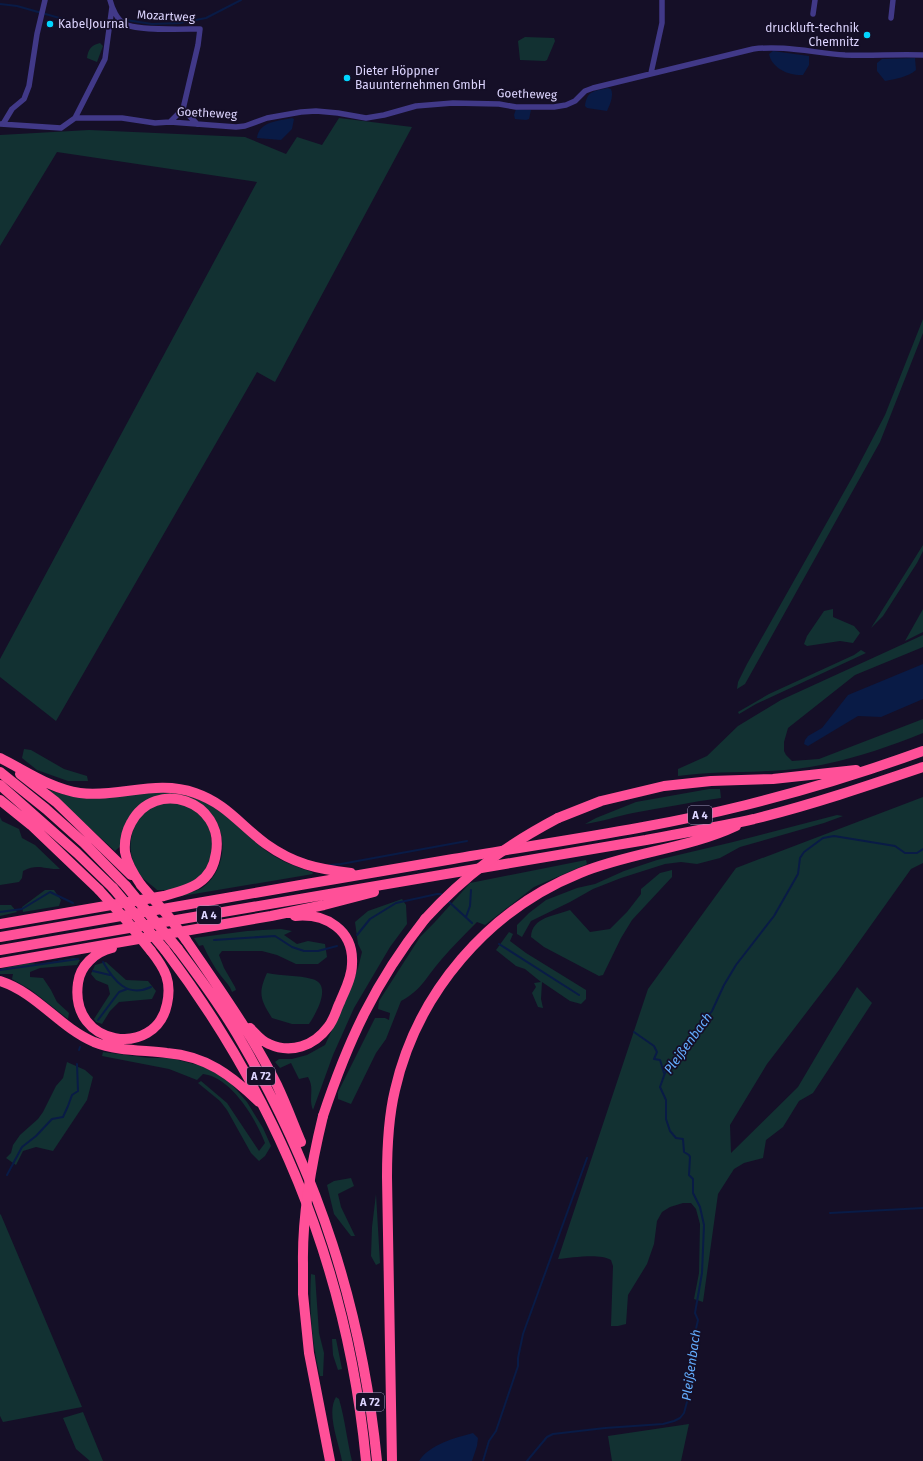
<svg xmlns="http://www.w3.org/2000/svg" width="923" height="1461" font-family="'Fira Sans',sans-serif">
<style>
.green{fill:#123132}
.water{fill:#091b46}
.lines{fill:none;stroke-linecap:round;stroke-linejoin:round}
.stream{stroke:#091b46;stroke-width:2}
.minor{stroke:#413988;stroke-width:5.5}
.motorway{stroke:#ff5098;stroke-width:10}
.motorway-bridge{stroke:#ff5098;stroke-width:10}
.poi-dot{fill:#01d5ff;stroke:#150f27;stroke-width:1.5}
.labels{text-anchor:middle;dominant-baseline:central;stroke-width:3.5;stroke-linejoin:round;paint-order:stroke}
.shield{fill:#150f27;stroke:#a19abe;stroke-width:1}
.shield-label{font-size:11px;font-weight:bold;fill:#ddd5ff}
.street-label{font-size:12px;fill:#ddd5ff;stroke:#150f27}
.poi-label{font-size:12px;fill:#ddd5ff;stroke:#150f27;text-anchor:start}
.water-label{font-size:13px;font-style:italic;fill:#63adff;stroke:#150f27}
</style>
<rect width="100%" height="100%" fill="#150f27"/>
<path class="green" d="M525 37 554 38 555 41 547 60 545 61 520 60 518 41Z
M100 43 103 46 97 62 87 58C88 50 91 45 100 43Z
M339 118 412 127 275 382 257 372 56 721 0 677V659L257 182 57 152 0 246V135L89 130 245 137 286 154 297 137 322 145Z
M923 319V333L880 442 745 684 737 689 738 682 747 664 853 476 885 415Z
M923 545V551L917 563 883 616 871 628Z
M833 609V617L854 626 860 633 853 643 840 641 807 646 804 644 807 636 824 611Z
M923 609V632L905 641Z
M923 635V647L855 675 788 728 784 742V751L786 755 792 761 819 759 923 719V733C879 751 832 766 785 770 749 773 714 771 678 776V769L707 756 738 726 781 700Z
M861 650 866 653 756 704 739 714 738 712 769 694 854 655Z
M24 749 31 750 64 769 87 776 88 781H68L51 775 37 770 22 758Z
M709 789H720L721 798C691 802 662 808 633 813 617 816 601 822 585 824L596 818 636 802Z
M50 790C97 809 140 784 186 795 219 804 236 826 260 846 275 859 293 866 312 872L313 874 176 897H175C183 894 195 892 202 888 225 872 229 836 212 815 208 810 200 805 195 801H148L122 845 115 851 49 791Z
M923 797V863L911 869 839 970 767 1064 730 1125 731 1153 798 1087 857 987 872 1003 813 1093 799 1101 783 1127 766 1140 763 1158 744 1163 734 1169 718 1194 703 1302 694 1299 699 1273 700 1224 696 1209 691 1203H683L670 1207 662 1212 657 1221 654 1244 647 1264 628 1295 626 1324 618 1326H611L613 1266 611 1260C599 1253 572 1258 558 1259L648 989 736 868Z
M173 802 194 808 209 825 214 853 202 875 187 885 173 890H157C152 885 143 880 139 873 124 851 129 819 154 806 159 804 167 803 173 802Z
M837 815 843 816 824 823 740 847 720 858 697 864 681 862 665 864 621 878 593 889 570 902 531 921 522 937 517 934V925L529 913 546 900 577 888 595 884 624 871 657 860 733 842Z
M0 817 2 821 19 829 22 838 35 845 60 869C44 870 39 863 23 871L22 878 19 882 0 885Z
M586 860 587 864 534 887 485 925 477 922C465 934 452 947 441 960 426 977 422 990 401 1001L386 1039 376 1053 351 1104 338 1099V1092L375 1018H385L389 1020 390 1013 378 1009 379 1001 420 937 434 923 470 883Z
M672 870V877L632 920 621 938 603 975 599 976 544 947 531 937C532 917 554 916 570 910L590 932 610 929 627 912 641 894V889L660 873Z
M45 890H54L61 900 59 906 23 912 22 907Z
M402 899 406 905 407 924 390 947 354 1008 333 1055 313 1110C308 1098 315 1089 308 1077L299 1079 291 1063 280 1068 275 1062 279 1059H292L307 1055 325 1045 344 1004 358 968 362 952 358 944 355 922 368 911Z
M0 905H11L17 912 0 916Z
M281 929 292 931 284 935 297 944 308 941 325 944 327 957 318 964H296L277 955 262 951H222L219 955 224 968 235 987 236 990 232 992C230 986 226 982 221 976 214 967 208 956 203 945L199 946 194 938 247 931Z
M509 932 513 934 510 941 526 953 586 990V999L581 1004 570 1001 542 982 541 999 543 1008 538 1007 532 993 536 987 534 983 541 982 525 969 516 966 496 950Z
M74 958 80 960 77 965 40 968 30 972V977L43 978 51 990 57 1002 69 1013 68 1019 31 990 12 979 13 974H0V969L29 963 40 964Z
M106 962 126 980 148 981 156 991 152 999 119 1002 110 1011 102 1024 96 1022 94 1019 110 994 108 985 96 980 91 974 95 965Z
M267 973C282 976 298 975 312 979 333 984 316 1014 309 1024H292L272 1018C260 999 258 993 267 973Z
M103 1052 149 1058H170L202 1066 228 1080 247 1102 263 1128 271 1146 265 1156 259 1161 251 1153 227 1110 220 1101 198 1083 201 1081 227 1103 259 1151 265 1143C256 1119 231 1077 203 1074L197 1080 169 1069 102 1056Z
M67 1062 85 1070 93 1077 87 1100 53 1151 36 1147 23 1151 16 1165 6 1158 11 1153 13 1145 20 1135 38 1119 43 1112 56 1086 63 1078Z
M351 1178 354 1186 338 1194 341 1207 355 1236H351L334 1214 327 1185 334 1181Z
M376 1194 380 1263 376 1265 371 1256 372 1227Z
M0 1214 1 1215 82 1407 3 1422 0 1416Z
M311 1274 315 1275 319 1333 324 1353 323 1376H320C312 1343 309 1308 311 1274Z
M332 1339H336L342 1369 338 1370 333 1355Z
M336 1397 339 1399C345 1420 347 1440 352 1461H342C339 1443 326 1413 336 1397Z
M83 1412 103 1461H90L76 1449 63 1418Z
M689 1424 681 1461H612L608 1436Z"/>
<path class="water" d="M773 51 809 56V65L803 75C790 76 772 69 769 54Z
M915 58 916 70C908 77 895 79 885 81L877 71V63L882 59Z
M608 88 611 89C614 96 610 104 607 111L587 108 585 106C587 90 595 91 608 88Z
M516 109 531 110 529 119 526 120 515 119 514 115Z
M292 118 294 119 292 129 281 140 257 138C259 121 279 121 292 118Z
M923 664V699L881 717 858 716 808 746 804 744 805 740 808 736 822 728 848 695Z
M473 1433 478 1438 477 1446 472 1461H419C430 1444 455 1438 473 1433Z"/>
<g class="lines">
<path class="stream" d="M0 4 17 6 63 19 81 27 90 29 101 28 126 20 152 24 180 23 206 18 241 0
M330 865 341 864 467 841
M448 901 472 923
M0 912 22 909 50 892 73 903
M466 917 470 906 471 890
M357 935 370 919 396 903 437 894H441L444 896
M214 940 275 936 292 947 304 951H318L337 946
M499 944 579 995
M103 962C114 981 127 998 151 987
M0 970 78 959
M93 971 110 975
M98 1020 119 992 127 989
M634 1032 654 1046 657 1052 654 1059 660 1060 664 1073
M79 1050 80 1047
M7 1175 22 1147 36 1136 52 1119 63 1117 68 1106 72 1095 78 1091 77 1064
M830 1213 923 1208
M483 1461 489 1441 496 1431 518 1366V1358L523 1334 587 1158
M527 1461 547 1437 553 1434 605 1428 663 1424 674 1421 680 1418 684 1413 690 1391 693 1364 692 1346 698 1320 695 1313 702 1273 704 1225 700 1207 693 1193V1179L689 1175 690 1157 689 1155 684 1152 683 1139 676 1138 670 1131 666 1119V1100L660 1087 665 1073 712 1011 724 985 736 965 774 916 798 874 800 858 804 852 823 838 834 836 895 846 905 853H917L923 849"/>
<path class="minor" d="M110 0C112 8 117 20 125 24 138 31 183 29 200 29L198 45 183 109 197 124
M813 14 815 0
M891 18 893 0
M651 73 662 23V0
M75 118 105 59 112 7
M170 122 183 109
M0 124 61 128 75 118H122L155 123 170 122 236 127 245 126 267 118 301 112 316 111 338 113 366 118 384 115 416 106 453 103 499 104 516 107H554L566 105 575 101 585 91 593 88 753 49C784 45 814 53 845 55 871 56 897 54 923 55
M3 124 12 109 24 99 29 86 37 34 45 0"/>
<path class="motorway" d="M0 758C26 771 51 789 80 793 119 798 157 779 195 793 227 804 240 825 266 844 294 864 317 869 351 873
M0 772 46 809 84 843 126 886
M20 774 56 802 131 875
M0 785 77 853 113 888
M0 800 31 825 99 890
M558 818 601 801 664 786 711 781 773 779 856 770
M0 924 164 896C190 889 212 883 216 853 225 801 155 777 131 823 126 832 124 841 125 852 127 864 134 875 141 885
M0 937C151 910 302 885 453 859 551 842 650 829 746 805 806 790 865 772 923 751
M186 940C218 987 252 1034 277 1085 286 1104 293 1123 301 1142
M112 948C95 952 80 966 78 983 69 1047 156 1059 167 1004 172 981 165 969 151 951
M178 949C200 978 223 1009 241 1041 318 1173 362 1309 377 1461
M0 950 646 840C682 833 718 827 754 819 811 805 867 786 923 767
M165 950C280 1102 348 1271 366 1461
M0 963 271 916 324 905 374 892
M0 981C37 993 59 1027 94 1042 117 1051 142 1050 167 1053 206 1056 231 1075 259 1102
M250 1028C256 1034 261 1041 269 1044 291 1054 314 1046 328 1027 334 1020 336 1010 340 1002 345 990 352 977 352 964 354 930 326 913 295 916
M323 1116C348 1041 375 982 425 919
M303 1264V1294L309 1353 330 1461
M392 1461 387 1177C387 1148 388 1119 395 1090 417 993 488 910 580 873 631 852 687 849 736 826"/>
<path class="motorway-bridge" d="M141 885 169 917 186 940
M126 886 178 949
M113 888 165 950
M99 890 126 920 151 951
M425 919C465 875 505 846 558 818
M303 1264C302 1214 311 1165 323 1116"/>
</g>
<g class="poi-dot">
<circle cx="50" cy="24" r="4"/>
<circle cx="867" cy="35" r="4"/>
<circle cx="347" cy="78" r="4"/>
</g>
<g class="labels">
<g class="shield">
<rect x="688" y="806" width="24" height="18" rx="3"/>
<rect x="197" y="906" width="24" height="18" rx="3"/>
<rect x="247" y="1067" width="28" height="18" rx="3"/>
<rect x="356" y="1393" width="28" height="18" rx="3"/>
</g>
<g class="shield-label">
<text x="700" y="815">A 4</text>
<text x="209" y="915">A 4</text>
<text x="261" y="1076">A 72</text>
<text x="370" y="1402">A 72</text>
</g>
<g class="street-label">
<text transform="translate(166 16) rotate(3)">Mozartweg</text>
<text transform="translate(527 94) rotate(2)">Goetheweg</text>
<text transform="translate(207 113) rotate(3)">Goetheweg</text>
</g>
<g class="poi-label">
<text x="58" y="24">KabelJournal</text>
<text x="859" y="28" text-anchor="end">druckluft-technik<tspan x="859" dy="14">Chemnitz</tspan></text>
<text x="355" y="71">Dieter Höppner<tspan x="355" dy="14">Bauunternehmen GmbH</tspan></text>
</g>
<g class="water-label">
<text transform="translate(688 1043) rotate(-54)">Pleißenbach</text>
<text transform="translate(691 1365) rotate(-82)">Pleißenbach</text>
</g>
</g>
</svg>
